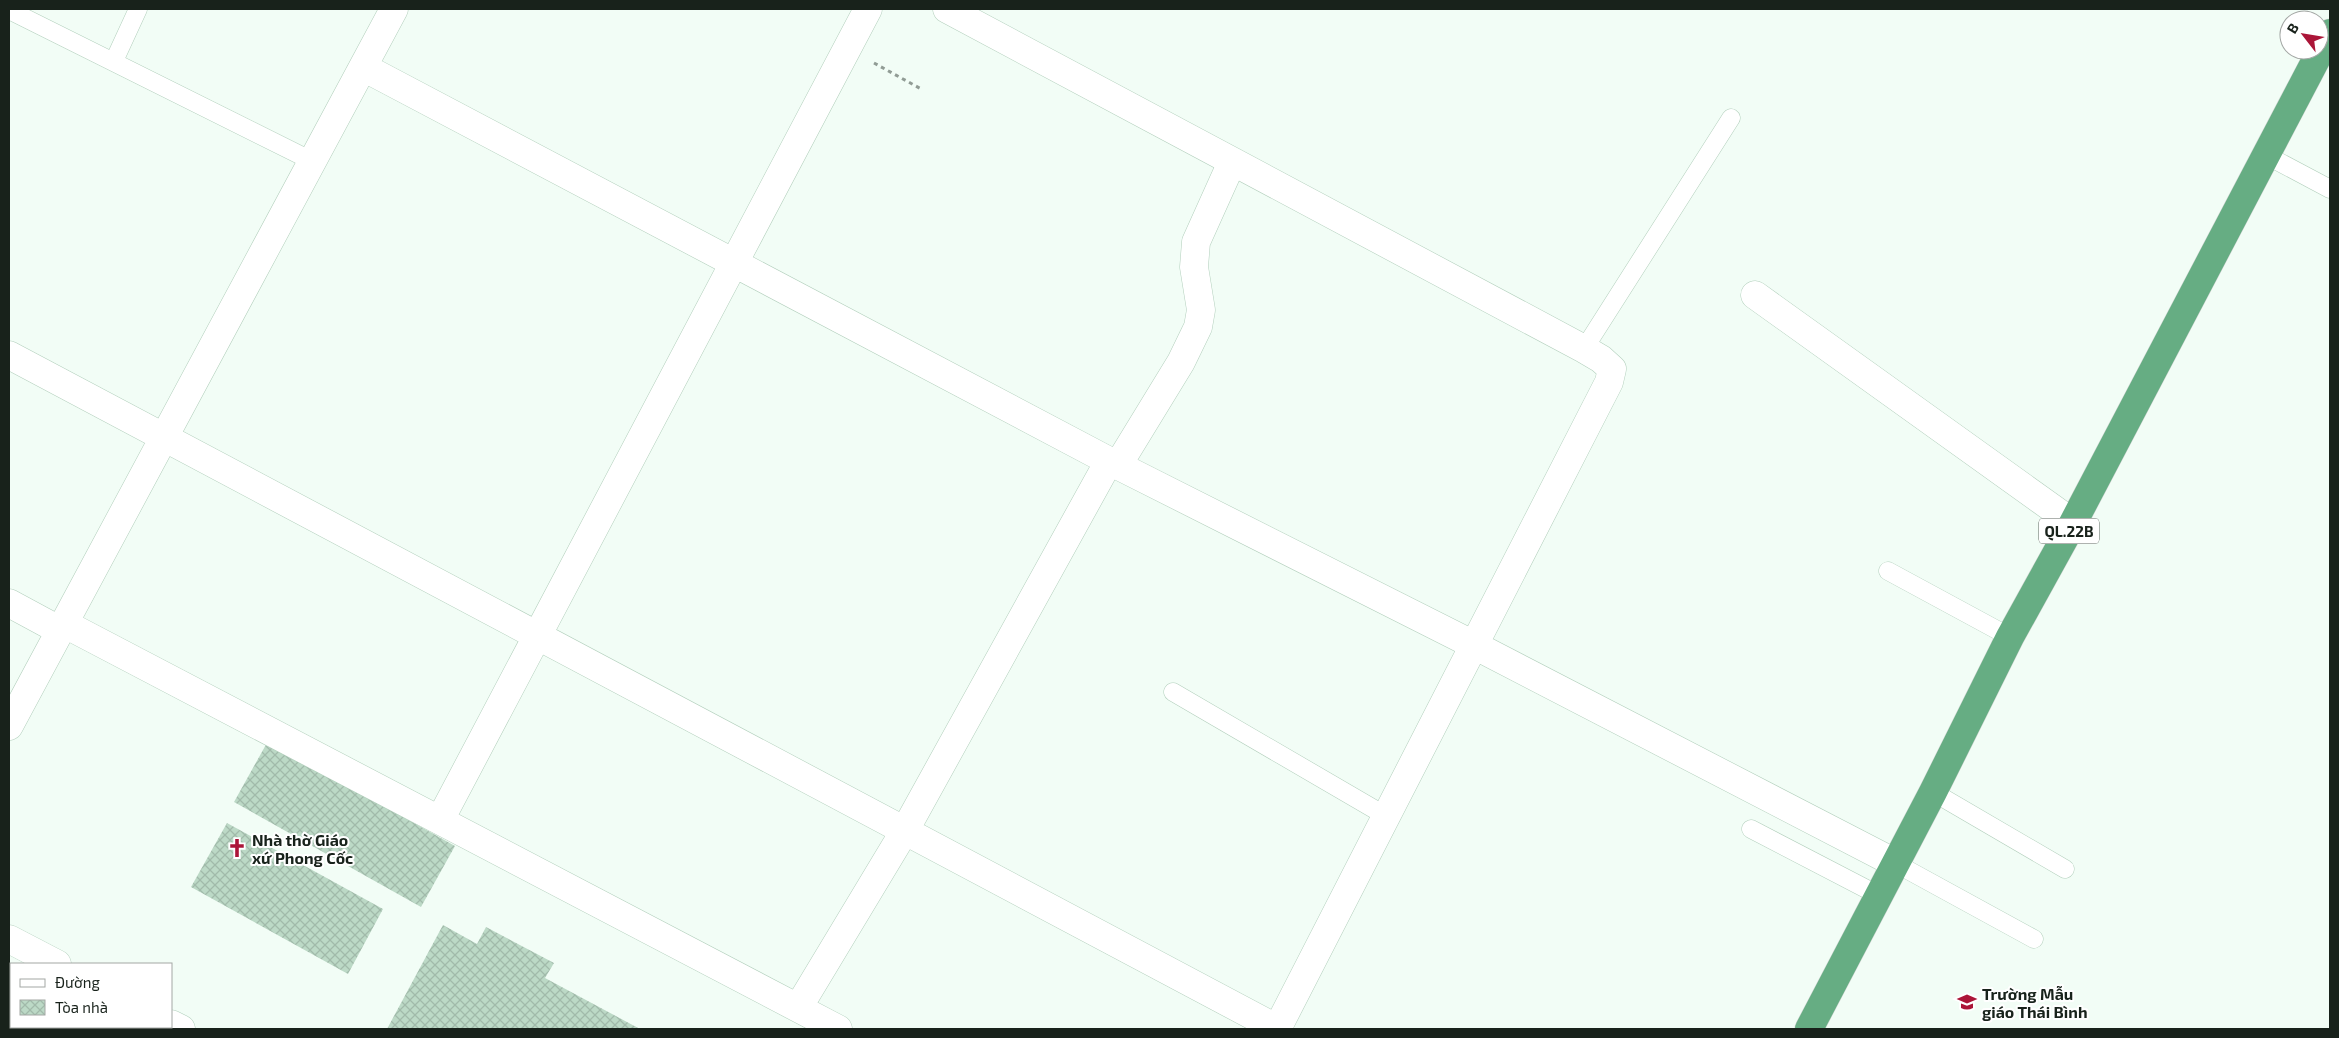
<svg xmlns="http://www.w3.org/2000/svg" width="2339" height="1038" font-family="'Exo 2',sans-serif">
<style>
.building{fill:url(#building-cross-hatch)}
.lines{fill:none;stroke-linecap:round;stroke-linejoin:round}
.lane-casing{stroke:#b2cfbc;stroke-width:19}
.street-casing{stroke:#b2cfbc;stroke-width:29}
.highway-casing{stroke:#d5d7d6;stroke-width:29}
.path{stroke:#919c95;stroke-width:3;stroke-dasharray:4 4;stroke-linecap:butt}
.lane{stroke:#fff;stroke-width:18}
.street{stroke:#fff;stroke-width:28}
.highway{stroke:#66ad83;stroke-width:28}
.labels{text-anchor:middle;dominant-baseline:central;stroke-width:4;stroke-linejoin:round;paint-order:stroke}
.shield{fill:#fff;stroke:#5d645f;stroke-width:1}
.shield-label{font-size:15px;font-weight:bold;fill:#18221b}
.poi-label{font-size:16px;font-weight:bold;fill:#18221b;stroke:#fff;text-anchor:start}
</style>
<defs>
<pattern id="building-cross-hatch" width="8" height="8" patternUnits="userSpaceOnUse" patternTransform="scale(1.25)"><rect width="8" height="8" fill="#bcd9c6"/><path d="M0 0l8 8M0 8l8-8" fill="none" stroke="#a1baaa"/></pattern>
</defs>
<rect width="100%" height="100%" fill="#f2fdf6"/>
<path class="building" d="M268 741 455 846 421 907 234 802Z
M227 823 383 909 348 974 191 887Z
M443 925 477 944 486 927 554 963 545 978 640 1029H387Z"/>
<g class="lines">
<g class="lane-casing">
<path id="lane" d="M9 10 312 161
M114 61 138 9
M2266 155 2330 189
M1584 349 1731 118
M1888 571 2010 637
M1173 692 1386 816
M1933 792 2065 869
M1751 829 1878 895
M1895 863 2034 939"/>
</g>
<g class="street-casing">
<path id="street" d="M947 9 1584 349 1601 359 1612 369 1609 382 1277 1029
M363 67 1109 461 1474 645 1895 863
M1755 295 2073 523
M9 355 1278 1029
M1118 465 1181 362 1198 327 1201 310 1194 267 1196 242 1232 162
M9 603 59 630
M63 623 838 1029
M9 726 394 9
M440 820 868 9
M9 939 57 964
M798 1008 904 832 1109 461
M171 1024 181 1029"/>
</g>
<g class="highway-casing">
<path id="highway" d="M1809 1029 1933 792 2010 637 2073 523 2330 33"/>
</g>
<path class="path" d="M874 63 923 90"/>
<use href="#lane" class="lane"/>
<use href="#street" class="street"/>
<use href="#highway" class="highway"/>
</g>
<defs>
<g id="church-bare" transform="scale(1.5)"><path d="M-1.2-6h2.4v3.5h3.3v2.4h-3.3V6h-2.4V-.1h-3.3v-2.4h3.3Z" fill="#ab1538" stroke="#fff" stroke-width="2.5" paint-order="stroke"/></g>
<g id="school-bare" transform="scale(1.5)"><path d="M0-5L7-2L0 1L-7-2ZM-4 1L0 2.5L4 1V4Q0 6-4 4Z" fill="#ab1538" stroke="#fff" stroke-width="2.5" paint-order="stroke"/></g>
</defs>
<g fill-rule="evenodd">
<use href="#church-bare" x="237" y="848"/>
<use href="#school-bare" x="1967" y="1002"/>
</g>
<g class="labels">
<rect class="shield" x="2039" y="518.5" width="60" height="25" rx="4"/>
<g class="shield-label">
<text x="2069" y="531">QL.22B</text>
</g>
<g class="poi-label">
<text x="252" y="839">Nhà thờ Giáo<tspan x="252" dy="18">xứ Phong Cốc</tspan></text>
<text x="1982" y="993">Trường Mẫu<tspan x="1982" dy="18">giáo Thái Bình</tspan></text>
</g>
</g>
<rect width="2339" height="1038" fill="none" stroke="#18221b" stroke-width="20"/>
<rect x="10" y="963" width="162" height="65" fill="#ffffff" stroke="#a3a7a4"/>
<rect x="20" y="979" width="25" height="8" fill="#ffffff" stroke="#a3a7a4"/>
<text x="55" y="988" font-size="15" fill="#18221b">Đường</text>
<rect x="20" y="1000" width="25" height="15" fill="url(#building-cross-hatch)" stroke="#a3a7a4"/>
<text x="55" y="1013" font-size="15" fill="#18221b">Tòa nhà</text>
<g transform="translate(2304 35) rotate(301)"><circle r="24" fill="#ffffff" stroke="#a3a7a4"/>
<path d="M0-4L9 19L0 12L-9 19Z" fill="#ab1538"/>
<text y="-8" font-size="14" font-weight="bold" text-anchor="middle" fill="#18221b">B</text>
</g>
</svg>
